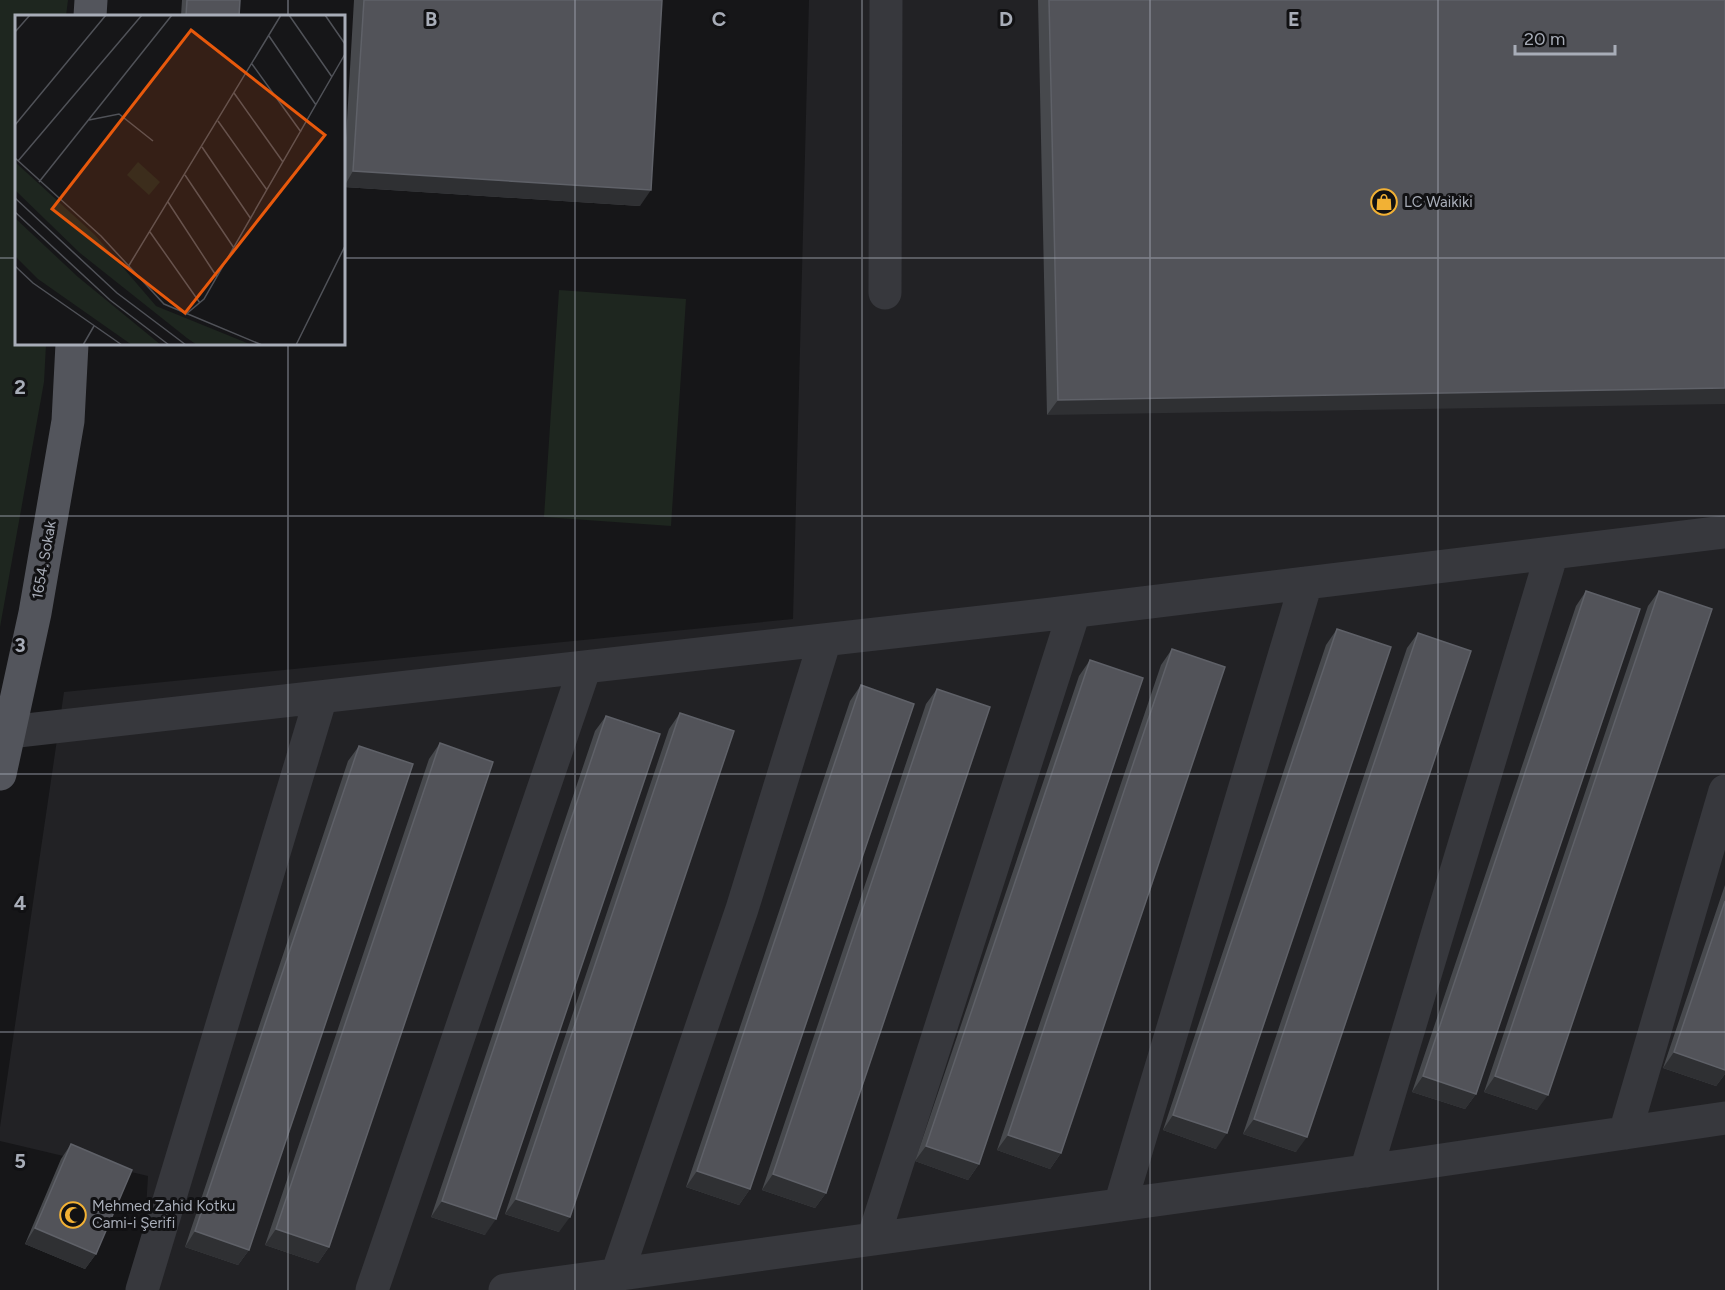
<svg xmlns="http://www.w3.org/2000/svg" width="1725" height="1290" font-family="Figtree,sans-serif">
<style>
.built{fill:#222225}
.green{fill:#1e261f}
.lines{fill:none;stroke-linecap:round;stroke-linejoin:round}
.minor{stroke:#37383d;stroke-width:33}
.major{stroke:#53555c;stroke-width:33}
.wall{fill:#47494d}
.shaded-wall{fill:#2f3033}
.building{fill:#525359;stroke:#5f6168;stroke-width:1.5}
.grid{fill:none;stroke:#a8adb8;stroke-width:1.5;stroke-opacity:0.55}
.labels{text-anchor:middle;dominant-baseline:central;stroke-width:6;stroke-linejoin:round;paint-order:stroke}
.poi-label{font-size:15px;fill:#a8adb8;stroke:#111113;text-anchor:start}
.street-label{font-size:15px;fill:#a8adb8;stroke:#111113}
.inset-road{fill:none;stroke:#505258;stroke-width:1.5}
.view{fill:#e8590c;fill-opacity:0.15;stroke:#e8590c;stroke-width:3}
.inset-edge{fill:none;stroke:#a8adb8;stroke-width:3}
.grid-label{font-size:20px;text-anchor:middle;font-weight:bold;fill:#a8adb8;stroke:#111113;stroke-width:6;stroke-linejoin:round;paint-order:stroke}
</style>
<rect width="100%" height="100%" fill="#161618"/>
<path class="built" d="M809 0H1725V1290H141L148 1176 0 1141V1127L64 692 793 619Z"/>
<path class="green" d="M0 0H68L66 16H16V344H46L44 382 0 627Z
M559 290 686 299 671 526 544 517Z"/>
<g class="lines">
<path class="minor" d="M885 293 886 0
M9 732 1052 614 1725 532
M1625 1133 1725 791
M1366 1171 1552 553
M1120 1205 1306 583
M873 1239 1074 612
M617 1274 742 909 825 640
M142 1290 321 697
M372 1290 585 667
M505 1290 1408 1165 1725 1118"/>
<path class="major" d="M90 16 91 0
M0 774 35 613 68 421 72 344"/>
</g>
<path class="wall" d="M182 0H240L239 16H181Z
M354 0H662L640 206 344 187V172Z
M1038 0H1725L1047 415Z
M1586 591 1476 1094 1465 1109 1412 1092 1576 606Z
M1659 591 1537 1110 1484 1092 1648 606Z
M1337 629 1216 1149 1163 1130 1326 645Z
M1418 633 1296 1152 1243 1134 1407 648Z
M1172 649 1061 1153 1050 1169 997 1150 1161 665Z
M1090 660 979 1164 968 1180 915 1161 1079 676Z
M861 685 750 1189 739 1205 686 1187 850 701Z
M937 689 826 1193 815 1208 762 1190 926 704Z
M680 713 559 1232 505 1214 669 729Z
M606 716 485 1235 431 1217 595 731Z
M440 743 329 1247 318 1263 265 1245 429 759Z
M359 746 249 1250 238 1265 185 1247 348 761Z
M1725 885V1074L1716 1086 1663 1068Z
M71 1144 96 1254 85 1269 25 1244 61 1159Z"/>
<path class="shaded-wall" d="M353 171 651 190 640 206 344 187Z
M1725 388V404L1047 415 1058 400Z
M1674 1052 1725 1070V1074L1716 1086 1663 1068Z
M1423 1076 1476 1094 1465 1109 1412 1092Z
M1495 1076 1548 1095 1537 1110 1484 1092Z
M1173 1115 1227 1133 1216 1149 1163 1130Z
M1254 1119 1307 1137 1296 1152 1243 1134Z
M1008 1135 1061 1153 1050 1169 997 1150Z
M926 1146 979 1164 968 1180 915 1161Z
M697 1171 750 1189 739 1205 686 1187Z
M773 1174 826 1193 815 1208 762 1190Z
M516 1199 570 1217 559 1232 505 1214Z
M442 1201 496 1219 485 1235 431 1217Z
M35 1228 96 1254 85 1269 25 1244Z
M276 1229 329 1247 318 1263 265 1245Z
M195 1231 249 1250 238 1265 185 1247Z"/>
<path class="building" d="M187 0H240L239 16H186Z
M364 0H662L651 190 353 171Z
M1049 0H1725V388L1058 400Z
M1586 591 1640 609 1476 1094 1423 1076Z
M1659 591 1712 609 1548 1095 1495 1076Z
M1337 629 1391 647 1227 1133 1173 1115Z
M1418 633 1471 651 1307 1137 1254 1119Z
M1172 649 1225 667 1061 1153 1008 1135Z
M1090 660 1143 678 979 1164 926 1146Z
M861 685 914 704 750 1189 697 1171Z
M937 689 990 707 826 1193 773 1174Z
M680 713 734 731 570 1217 516 1199Z
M606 716 660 734 496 1219 442 1201Z
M440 743 493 762 329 1247 276 1229Z
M359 746 413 764 249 1250 195 1231Z
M1725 901V1070L1674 1052Z
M71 1144 132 1170 96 1254 35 1228Z"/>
<path class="grid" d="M288 0V16M575 0V1290M862 0V1290M1150 0V1290M1438 0V1290M0 258H16M344 258H1725M288 344V1290M0 516H1725M0 774H1725M0 1032H1725"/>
<defs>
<g id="shop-ring" transform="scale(1.35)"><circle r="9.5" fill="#111113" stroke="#f2b134" stroke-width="1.5"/><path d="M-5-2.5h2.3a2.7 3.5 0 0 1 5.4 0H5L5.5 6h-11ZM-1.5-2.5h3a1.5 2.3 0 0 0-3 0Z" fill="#f2b134"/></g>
<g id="mosque-ring" transform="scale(1.35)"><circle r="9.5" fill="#111113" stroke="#f2b134" stroke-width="1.5"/><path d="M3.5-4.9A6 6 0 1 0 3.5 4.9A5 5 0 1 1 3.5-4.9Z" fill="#f2b134"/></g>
</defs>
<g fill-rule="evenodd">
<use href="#shop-ring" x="1384" y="202"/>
<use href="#mosque-ring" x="73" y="1215"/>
</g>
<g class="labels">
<g class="poi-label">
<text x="1404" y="202">LC Waikiki</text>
<text x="92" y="1206">Mehmed Zahid Kotku<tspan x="92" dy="17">Cami-i Şerifi</tspan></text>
</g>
<g class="street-label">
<text transform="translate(44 560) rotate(-80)">1654. Sokak</text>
</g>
</g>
<g transform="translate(15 15)">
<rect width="330" height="330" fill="#161618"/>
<path d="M0 147 80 220 141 291 237 330H182L172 323 65 238 0 175ZM123 147 145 167 134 180 112 160ZM0 203 63 262 146 330H117L23 264 0 241Z" fill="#1e261f"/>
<path class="inset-road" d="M274 0 317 62M310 0 330 29M0 17 15 0M254 21 301 90M237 49 286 117M219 78 268 147M74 105 104 99 138 126M203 106 252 175M0 110 91 0M187 132 236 204M0 143 86 221 149 289 247 330M3 146 127 0M170 160 219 233M24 167 157 0M0 183 102 278 171 330M153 187 202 262M0 197 95 285 154 330M135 217 185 288M0 251 18 268 107 330M113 252 266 0M170 300 189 284 330 39M68 330 79 311M281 330 330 231"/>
<path class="view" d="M176 15 310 120 170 298 37 194Z"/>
<rect width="330" height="330" class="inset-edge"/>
</g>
<g class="grid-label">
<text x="431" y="26">B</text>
<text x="719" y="26">C</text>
<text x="1006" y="26">D</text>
<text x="1294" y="26">E</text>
<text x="20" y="394">2</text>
<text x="20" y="652">3</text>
<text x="20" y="910">4</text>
<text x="20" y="1168">5</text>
</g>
<path d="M1515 45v9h100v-9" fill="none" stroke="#a8adb8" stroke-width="3"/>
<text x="1524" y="45" font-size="18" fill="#a8adb8" stroke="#111113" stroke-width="4.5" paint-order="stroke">20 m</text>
</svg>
